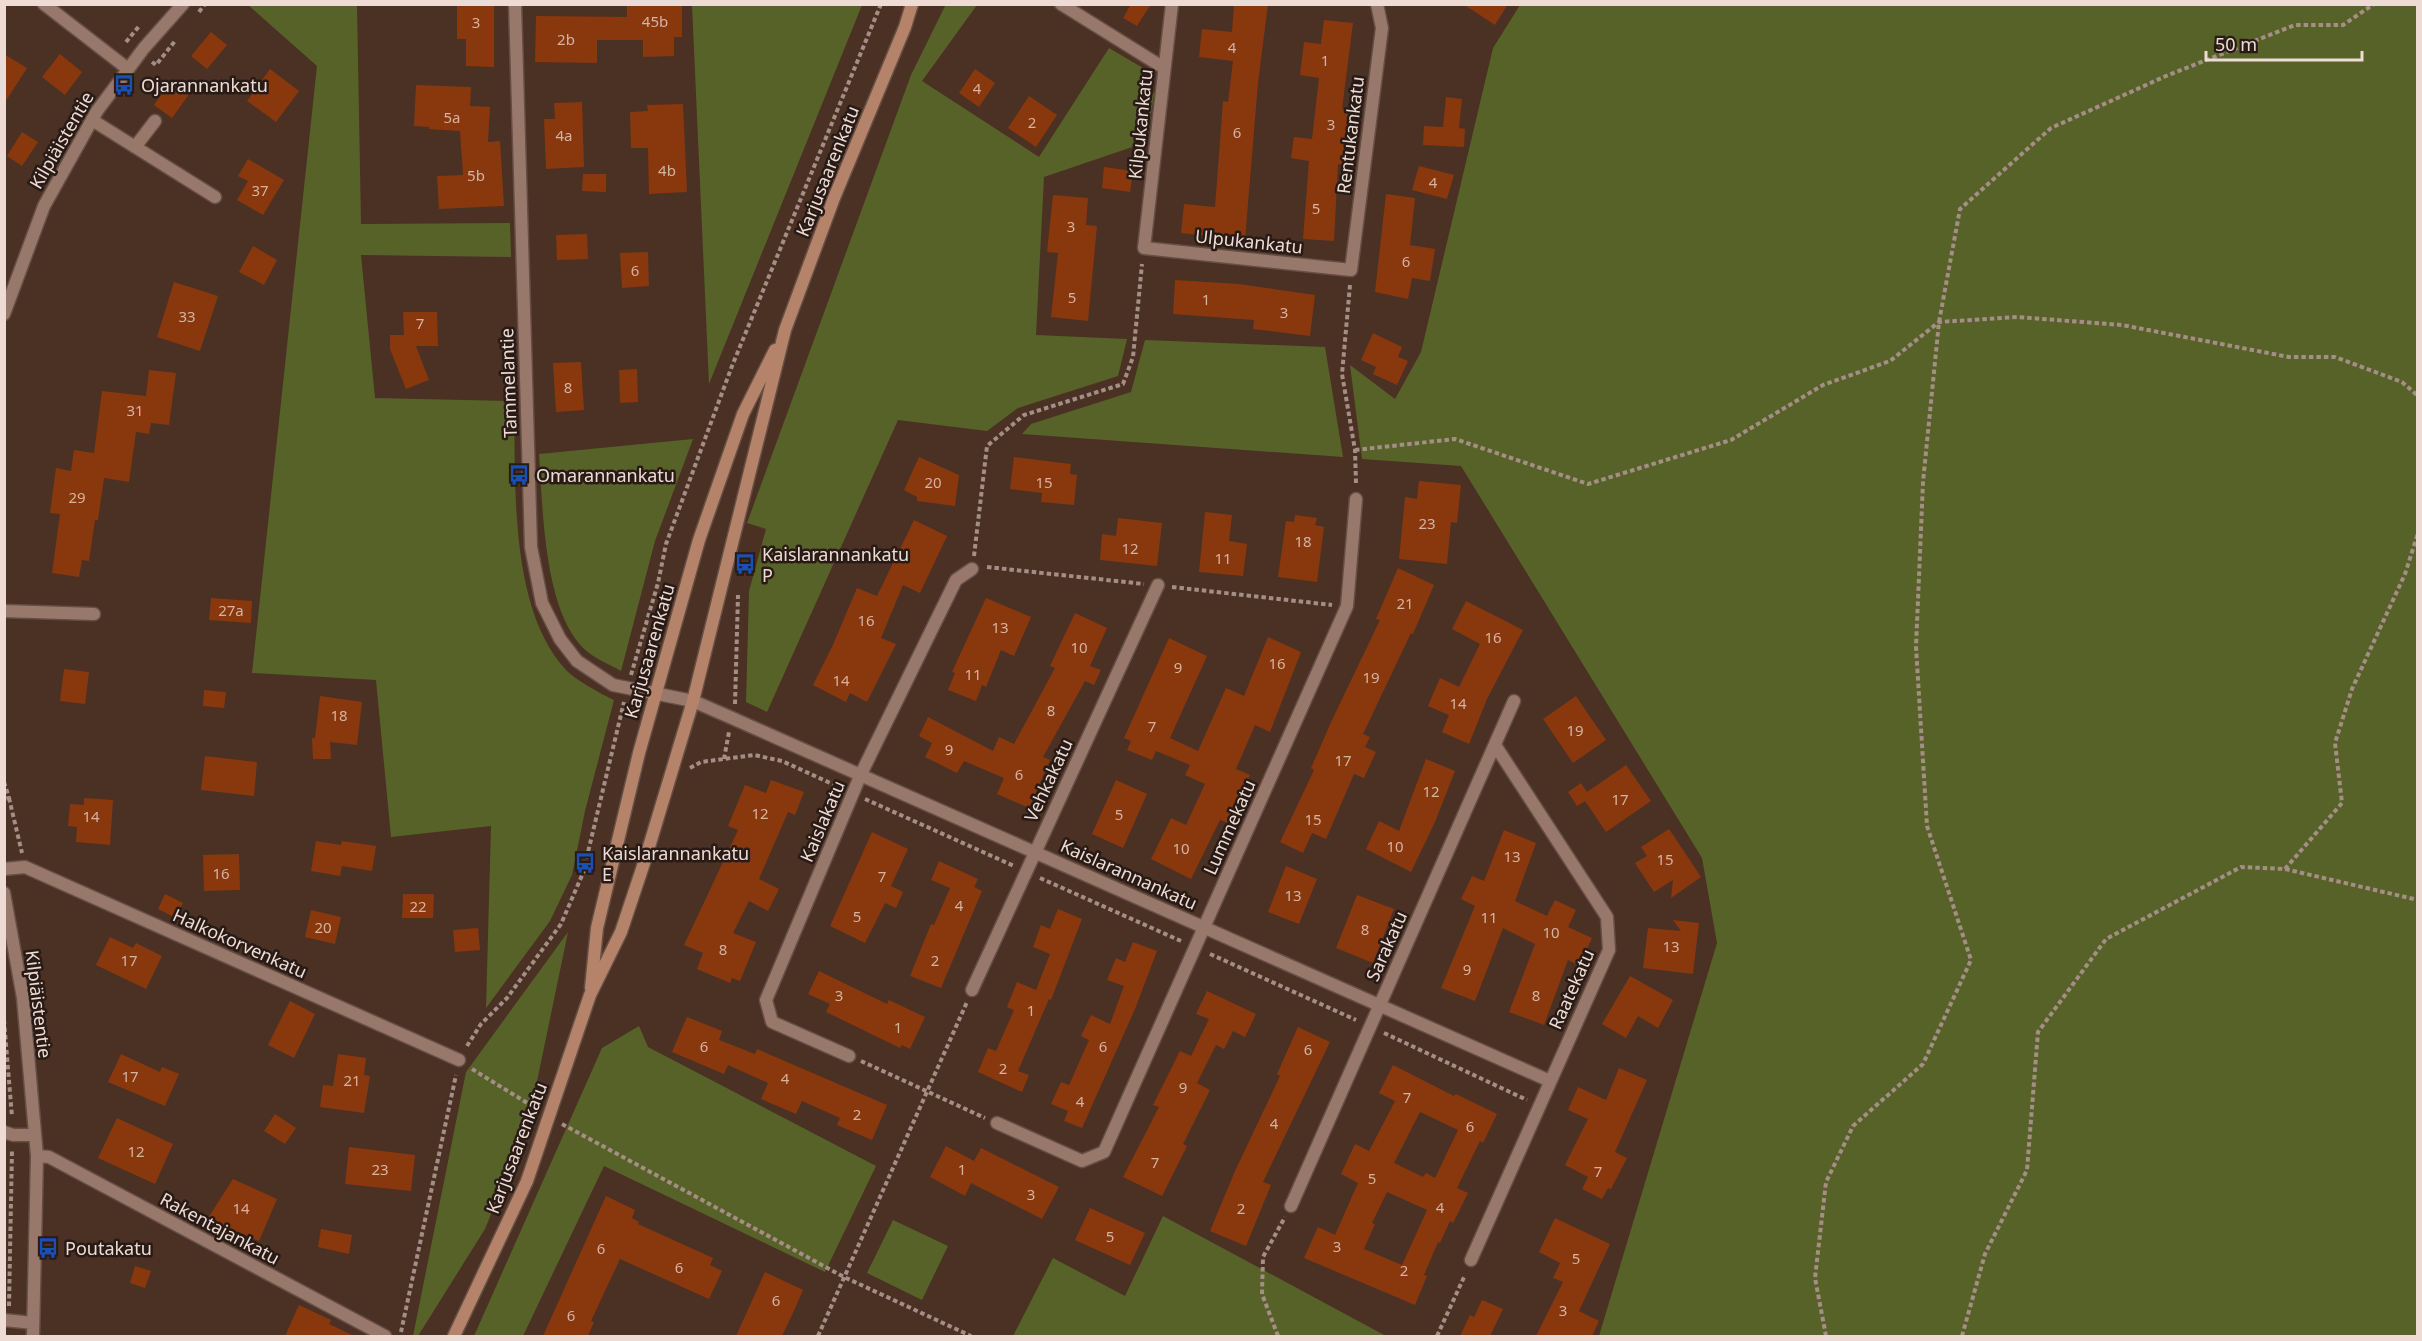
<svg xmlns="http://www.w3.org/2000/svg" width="2422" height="1341" font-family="'Noto Sans',sans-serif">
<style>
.green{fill:#576229}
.building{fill:#89380e;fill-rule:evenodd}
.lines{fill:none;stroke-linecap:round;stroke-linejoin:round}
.lane-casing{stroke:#654e44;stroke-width:15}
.street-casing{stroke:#654e44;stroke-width:15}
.secondary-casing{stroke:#654e44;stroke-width:15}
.path{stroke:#a48e85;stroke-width:4;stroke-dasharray:4.5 3;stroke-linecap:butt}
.lane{stroke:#98786b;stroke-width:12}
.street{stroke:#98786b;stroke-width:12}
.secondary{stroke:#b58369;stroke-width:12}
.labels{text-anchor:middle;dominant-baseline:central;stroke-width:5;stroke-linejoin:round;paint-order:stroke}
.number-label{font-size:15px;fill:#d5b3a2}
.poi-label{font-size:18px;fill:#eedcd4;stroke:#281b16;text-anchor:start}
.street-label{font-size:18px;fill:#eedcd4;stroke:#281b16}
</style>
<rect width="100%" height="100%" fill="#4b3024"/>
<path class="green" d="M946 4 977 5 922 81 1039 157 1109 48 1143 68 1154 94 1147 142 1044 177 1036 335 1127 339 1118 376 1018 408 987 431 898 420 767 712 746 702 749 591 766 529 747 523 911 75Z
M248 5H357L361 224 510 223 511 257 361 255 375 398 514 401C516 481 508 609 567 671 576 680 601 694 614 700L585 811 572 875 550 921 486 1008 491 826 391 837 376 680 252 673 317 66Z
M692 5H862L709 384Z
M1520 5H2417V1336H1599L1717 943 1702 858 1461 466 1362 459 1350 365 1395 399 1421 352 1493 48Z
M1145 340 1325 347 1343 457 1022 434 1031 424 1131 392Z
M693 439 655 541 621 671C611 665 598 660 589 653 543 618 543 507 539 454Z
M568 932 529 1120 485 1229 418 1336H413L466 1072Z
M639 1026 648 1047 876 1166 825 1272 604 1166 523 1336H474L602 1048Z
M1163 1216 1386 1336H1013L1053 1258 1125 1296Z
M893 1220 948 1246 922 1300 867 1273Z"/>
<path class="building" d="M457 4H494V67L466 66V39H457Z
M627 4H682V37H674V56L643 57V40H597V63L535 62 536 16 627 17Z
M1131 4H1151L1137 26 1123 18Z
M1234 4H1268L1258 83 1245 240 1181 233 1184 204 1215 207 1223 101 1228 102 1233 61 1199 57 1202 29 1232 32Z
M1463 4H1508L1495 25Z
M1324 20 1353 23 1342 109 1349 110 1342 165 1338 164 1334 241 1303 239 1309 161 1291 158 1294 137 1312 139 1319 78 1300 75 1304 42 1321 44Z
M211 32 227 45 207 69 191 56Z
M4 54 27 68 4 104Z
M60 54 82 72 65 95 42 77Z
M270 69 299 91 276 122 247 101Z
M975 69 995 83 979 107 959 93Z
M171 81 190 93 172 118 154 105Z
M416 85 471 87 470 106 490 107 488 142 500 141 504 206 439 209 437 176 463 175 460 131 429 129V127L414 126Z
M1029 96 1057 115 1036 147 1008 128Z
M1446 97 1462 99 1459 128 1465 129 1464 147 1423 145 1424 126 1443 127Z
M582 102 584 167 546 169 544 119H555L554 103Z
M683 104 687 192 649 194 648 148H631L630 112 648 111 647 105Z
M22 132 38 142 22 166 7 156Z
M248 159 284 180 263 215 237 200 248 181 238 176Z
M1419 166 1454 175 1447 199 1412 190Z
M1104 167 1133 171 1130 192 1102 188Z
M583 174H606V192L582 191Z
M1386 194 1415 198 1410 245 1435 249 1430 281 1412 278 1408 299 1375 292Z
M1053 195 1088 198 1086 225 1097 226 1088 321 1051 317 1058 253 1047 252Z
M587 234 588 259 557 260 556 235Z
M253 246 277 260 264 285 239 272Z
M648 252 649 286 622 288 620 253Z
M1175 280 1239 284 1315 295 1310 336 1253 329 1254 320 1173 314Z
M174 282 218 296 200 351 157 337Z
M403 312H437L438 346H416L429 380 406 389 390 349V335H404Z
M1373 333 1402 347 1398 357 1408 361 1397 385 1373 374 1376 367 1361 360Z
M581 362 584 410 556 412 553 363Z
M637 369 638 402 620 403 619 370Z
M149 370 176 373 169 425 151 423 149 434 136 432 129 482 104 478 98 520H95L89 561 82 560 79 577 52 573 60 514 50 513 56 468 71 471 74 450 94 453 102 391 146 396Z
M919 457 959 475 955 506 917 501V497L904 490Z
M1014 457 1071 464 1070 474 1077 475 1074 505 1041 502 1042 493 1010 489Z
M1419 481 1461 485 1457 523 1451 522 1447 564 1399 559 1405 497 1417 499Z
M1205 512 1232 515 1229 541 1247 544 1243 576 1199 572Z
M1295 515 1317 518 1315 525 1324 527 1317 582 1278 577 1286 521 1294 522Z
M1118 518 1162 523 1157 566 1100 560 1102 534 1116 536Z
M914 520 947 536 920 593 903 585 881 638 896 644 867 702 850 693 846 702 813 685 832 647 857 588 877 596Z
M1398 568 1434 585 1413 634 1411 633 1363 734 1370 737 1365 747 1376 752 1364 778 1354 774 1326 839 1312 833 1303 853 1280 842 1314 770 1311 768 1332 720 1380 620 1376 619Z
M211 598 252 601 251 623 209 620Z
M986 598 1031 617 1014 656 1001 650 986 687 982 685 976 701 948 690 955 673 952 672Z
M1466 601 1523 630 1487 699 1469 744 1442 732 1449 715 1428 706 1440 678 1459 687 1480 644 1452 629Z
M1075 613 1107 628 1090 666 1101 670 1094 685 1085 681 1043 757 1050 760 1029 808 997 794 1004 778 964 761 957 773 925 757 932 743 919 736 928 717 993 751 999 737 1014 744 1055 668 1050 666Z
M1268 637 1301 652 1270 732 1255 725 1236 769 1250 775 1228 823 1220 820 1191 879 1151 859 1171 818 1186 825 1205 784 1185 775 1190 765 1156 751 1152 760 1127 750 1131 741 1124 738 1169 638 1207 656 1170 738 1198 751 1226 688 1244 696Z
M64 669 89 672 85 704 60 701Z
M204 690 226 692 224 708 203 706Z
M320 696 362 702 357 745 330 742 331 759H313L312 738H315Z
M1576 696 1606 740 1573 763 1543 719Z
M205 756 257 762 254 796 201 790Z
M1426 759 1455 771 1435 822 1411 872 1366 849 1379 821 1399 831Z
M1626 765 1651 801 1606 832 1585 801 1577 806 1568 792 1581 783 1587 792Z
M771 780 804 792 795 815 788 812 759 879 779 889 768 911 749 901 733 933 756 942 740 981 732 978 730 983 697 969 703 953 684 945 738 830 728 826 745 785 766 793Z
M1116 780 1147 794 1123 848 1092 834Z
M84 798 113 800 110 845 76 842 77 827 68 826 70 804 84 805Z
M1669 829 1701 877 1671 898 1673 880 1654 892 1635 863 1647 856 1641 847Z
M1504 830 1536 843 1515 901 1547 916 1555 900 1576 910 1568 927 1592 938 1579 966 1568 960 1544 1025 1509 1012 1535 944 1503 928 1475 1001 1441 988 1475 906 1461 899 1472 876 1484 881Z
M872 832 908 849 891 886 903 892 896 908 885 903 865 943 830 926Z
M316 841 341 845 342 841 376 846 372 871 342 866 340 876 311 871Z
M239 854 240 890 204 891 203 855Z
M939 861 978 879 974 887 982 891 941 988 910 976 931 924 934 925 950 888 931 880Z
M1286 866 1317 879 1299 924 1268 912Z
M165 894 183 903 176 918 158 909Z
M403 894H434L433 918H402Z
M1357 895 1394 909 1373 963 1336 948Z
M1058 909 1082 919 1051 1000 1049 999 1018 1071 1029 1075 1022 1092 978 1072 988 1048 996 1051 1014 1010 1007 1007 1017 982 1036 990 1050 954 1033 947 1041 925 1050 929Z
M311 910 341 917 335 944 305 937Z
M1673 920 1699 923 1693 974 1643 968 1648 928 1681 931Z
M478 928 480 950 455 952 453 930Z
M110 937 133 948 136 943 162 956 146 989 96 965Z
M1133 942 1157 951 1135 1009 1082 1128 1064 1121 1068 1111 1051 1104 1061 1082 1069 1085 1089 1040 1081 1036 1091 1015 1110 1024 1124 986 1107 980 1116 958 1125 962Z
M819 971 887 1004 889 1000 925 1017 910 1049 902 1045 900 1048 826 1012 830 1004 808 994Z
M1630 976 1673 1000 1658 1028 1638 1016 1626 1038 1602 1024Z
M1207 991 1256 1014 1245 1037 1233 1031 1224 1049 1216 1045 1197 1083 1210 1090 1183 1144 1187 1146 1162 1196 1123 1177 1159 1107 1153 1105 1180 1051 1191 1056 1209 1019 1196 1014Z
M290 1001 315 1014 294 1058 268 1045Z
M687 1017 722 1031 719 1040 755 1054 757 1049 887 1105 872 1140 837 1125 840 1118 802 1101 796 1114 761 1099 768 1083 728 1065 724 1074 672 1052Z
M1298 1027 1330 1042 1263 1182 1271 1185 1246 1246 1210 1231 1235 1171 1280 1076 1277 1074Z
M121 1054 160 1072 162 1067 179 1074 165 1106 108 1082Z
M338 1054 366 1058 364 1075 370 1076 364 1113 320 1107 323 1085 333 1086Z
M1393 1065 1454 1096 1456 1094 1497 1114 1483 1143 1480 1141 1457 1188 1468 1193 1453 1223 1450 1221 1440 1243 1438 1242 1424 1275 1427 1276 1415 1305 1304 1258 1318 1227 1335 1235 1358 1183 1341 1174 1355 1144 1369 1151 1395 1101 1379 1093ZM1420 1112 1458 1130 1435 1178 1426 1173 1423 1177 1394 1163ZM1387 1192 1427 1210 1402 1265 1364 1249 1375 1224 1372 1223Z
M1619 1068 1647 1080 1615 1152 1627 1158 1611 1189 1608 1188 1602 1199 1582 1189 1588 1177 1565 1165 1588 1119 1568 1110 1578 1087 1606 1100Z
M275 1114 296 1128 285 1144 264 1131Z
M117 1118 173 1144 155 1184 98 1158Z
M946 1146 974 1161 981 1148 1059 1187 1042 1219 971 1183 965 1196 930 1177Z
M349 1147 415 1155 411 1191 345 1184Z
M233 1179 277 1199 259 1241 208 1218Z
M606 1196 635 1210 632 1218 639 1222 638 1224 713 1258 710 1265 722 1271 709 1299 620 1259 591 1321 594 1322 588 1336H543Z
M1090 1208 1145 1233 1130 1265 1075 1240Z
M1555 1218 1610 1244 1579 1311 1599 1321 1592 1336H1536L1563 1282 1553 1278 1560 1263 1539 1252Z
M321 1229 352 1235 349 1254 318 1247Z
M135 1266 151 1271 145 1288 130 1283Z
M765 1272 803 1290 793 1313 782 1336H736Z
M1482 1300 1503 1309 1490 1336H1460L1470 1315 1474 1317Z
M299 1305 331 1320 329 1324 354 1336H285Z"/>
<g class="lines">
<g class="lane-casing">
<path id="lane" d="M92 120 215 197
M135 147 155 121
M4 611 94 614"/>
</g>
<g class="street-casing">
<path id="street" d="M44 4 128 69
M515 4 531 547 542 603 560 639 577 661 613 685 693 701 732 718 1550 1081
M1061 4 1164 68
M1172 4 1144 248 1351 270 1382 28 1377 4
M4 314 44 206 97 111 144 48 183 4
M4 869 25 867 459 1060
M4 893 23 998 37 1156 33 1336
M972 990 1158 585
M849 1056 772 1022 766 1000 861 774 956 580 972 569
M997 1123 1082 1161 1104 1152 1347 606 1356 499
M4 1132 13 1135H35
M37 1156 49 1157 385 1336
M1291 1206 1514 701
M1471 1260 1609 950 1607 917 1495 745
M4 1320 33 1323"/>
</g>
<g class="secondary-casing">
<path id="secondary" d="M591 988 597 928 639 753 699 540 743 414 775 350
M454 1336 527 1181 590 995 621 932 645 860 693 701 785 330 834 198 905 27 912 4"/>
</g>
<path class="path" d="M199 12 205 4
M126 42 140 25
M152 62 156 65 175 41
M1350 285 1342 374 1355 450 1356 483
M1355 450 1455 439 1588 484 1731 440 1823 385 1890 361 1939 322 2017 317 2122 325 2289 357H2335L2402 382 2418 396
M974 556 987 446 1024 415 1123 384 1133 357 1142 264
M987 567 1144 584
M1172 587 1332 605
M631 675 658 583 666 544 732 366 881 4
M735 704 738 595
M724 759 729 732
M690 768 701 762 754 755 782 761 839 787
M4 782 9 798 4 799
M9 798 22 853
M865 799 1014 866
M2285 869 2342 803 2335 743 2352 689 2405 574 2418 533
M1040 878 1181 941
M1210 954 1356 1020
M4 1020 12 1117
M1384 1033 1527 1100
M467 1046 481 1024 507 998 561 924 583 873 624 702
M861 1061 985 1118
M472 1069 537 1109
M562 1124 844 1277 971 1336
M9 1306 12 1149
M401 1332 456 1075
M818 1336 967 1002
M1278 1336 1262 1294 1263 1257 1285 1217
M1437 1336 1465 1275
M1826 1336 1815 1278 1826 1182 1853 1126 1923 1064 1971 960 1927 826 1916 647 1923 482 1939 322 1960 209 2051 128 2166 76 2295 25H2343L2374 4
M1962 1336 1985 1254 2027 1170 2038 1032 2106 939 2241 867 2285 869 2418 900"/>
<use href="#lane" class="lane"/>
<use href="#street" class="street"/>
<use href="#secondary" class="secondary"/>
</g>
<defs>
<g id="bus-bare" transform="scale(1.62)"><path d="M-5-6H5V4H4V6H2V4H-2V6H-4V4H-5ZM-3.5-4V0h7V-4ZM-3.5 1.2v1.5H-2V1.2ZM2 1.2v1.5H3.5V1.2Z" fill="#1a4fb4" stroke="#281b16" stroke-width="2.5" paint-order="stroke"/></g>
</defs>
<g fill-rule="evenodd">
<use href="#bus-bare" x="124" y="85"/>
<use href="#bus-bare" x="519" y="475"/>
<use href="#bus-bare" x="745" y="564"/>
<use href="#bus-bare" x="585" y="863"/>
<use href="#bus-bare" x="48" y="1248"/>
</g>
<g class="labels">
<g class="number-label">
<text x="655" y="21">45b</text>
<text x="476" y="22">3</text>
<text x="566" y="39">2b</text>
<text x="1232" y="47">4</text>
<text x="1325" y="60">1</text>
<text x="977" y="88">4</text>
<text x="452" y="117">5a</text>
<text x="1032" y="122">2</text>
<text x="1331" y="124">3</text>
<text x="1237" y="132">6</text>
<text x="564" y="135">4a</text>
<text x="667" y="170">4b</text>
<text x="476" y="175">5b</text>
<text x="1433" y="182">4</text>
<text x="260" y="190">37</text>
<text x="1316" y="208">5</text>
<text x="1071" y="226">3</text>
<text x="1406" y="261">6</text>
<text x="635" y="270">6</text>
<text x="1072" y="297">5</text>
<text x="1206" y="299">1</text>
<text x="1284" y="312">3</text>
<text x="187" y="316">33</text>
<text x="420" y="323">7</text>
<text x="568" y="387">8</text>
<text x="135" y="410">31</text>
<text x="933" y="482">20</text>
<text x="1044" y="482">15</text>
<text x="77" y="497">29</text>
<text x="1427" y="523">23</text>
<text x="1303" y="541">18</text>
<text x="1130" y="548">12</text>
<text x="1223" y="558">11</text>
<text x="1405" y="603">21</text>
<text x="231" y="610">27a</text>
<text x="866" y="620">16</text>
<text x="1000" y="627">13</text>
<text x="1493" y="637">16</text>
<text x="1079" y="647">10</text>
<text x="1277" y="663">16</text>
<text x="1178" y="667">9</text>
<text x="973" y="674">11</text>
<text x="1371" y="677">19</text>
<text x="841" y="680">14</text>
<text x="1458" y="703">14</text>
<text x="1051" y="710">8</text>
<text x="339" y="715">18</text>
<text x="1152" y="726">7</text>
<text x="1575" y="730">19</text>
<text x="949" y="749">9</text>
<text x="1343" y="760">17</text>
<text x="1019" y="774">6</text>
<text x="1431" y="791">12</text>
<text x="1620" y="799">17</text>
<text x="760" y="813">12</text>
<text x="1119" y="814">5</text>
<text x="91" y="816">14</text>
<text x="1313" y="819">15</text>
<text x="1395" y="846">10</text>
<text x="1181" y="848">10</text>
<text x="1512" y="856">13</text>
<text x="1665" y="859">15</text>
<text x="221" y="873">16</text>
<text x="882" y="876">7</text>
<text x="1293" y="895">13</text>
<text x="959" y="905">4</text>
<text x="418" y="906">22</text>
<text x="857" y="916">5</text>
<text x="1489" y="917">11</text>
<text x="323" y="927">20</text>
<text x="1365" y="929">8</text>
<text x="1551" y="932">10</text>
<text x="1671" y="946">13</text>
<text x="723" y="949">8</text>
<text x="129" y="960">17</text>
<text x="935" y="960">2</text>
<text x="1467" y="969">9</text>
<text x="839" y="995">3</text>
<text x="1536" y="995">8</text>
<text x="1031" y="1010">1</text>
<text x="898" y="1027">1</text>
<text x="704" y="1046">6</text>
<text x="1103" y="1046">6</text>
<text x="1308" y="1049">6</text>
<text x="1003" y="1068">2</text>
<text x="130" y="1076">17</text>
<text x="785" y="1078">4</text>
<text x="352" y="1080">21</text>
<text x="1183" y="1087">9</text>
<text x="1407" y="1097">7</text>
<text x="1080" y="1101">4</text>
<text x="857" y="1114">2</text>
<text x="1274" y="1123">4</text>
<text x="1470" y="1126">6</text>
<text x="136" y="1151">12</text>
<text x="1155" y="1162">7</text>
<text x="380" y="1169">23</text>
<text x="962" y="1169">1</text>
<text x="1598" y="1171">7</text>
<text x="1372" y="1178">5</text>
<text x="1031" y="1194">3</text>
<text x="1440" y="1207">4</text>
<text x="241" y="1208">14</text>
<text x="1241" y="1208">2</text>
<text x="1110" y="1236">5</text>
<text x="1337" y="1246">3</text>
<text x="601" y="1248">6</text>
<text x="1576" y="1258">5</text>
<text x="679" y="1267">6</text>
<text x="1404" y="1270">2</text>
<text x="776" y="1300">6</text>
<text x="1563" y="1310">3</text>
<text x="571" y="1315">6</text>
</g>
<g class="poi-label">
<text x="141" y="85">Ojarannankatu</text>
<text x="536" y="475">Omarannankatu</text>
<text x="762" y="554">Kaislarannankatu<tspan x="762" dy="21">P</tspan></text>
<text x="602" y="853">Kaislarannankatu<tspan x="602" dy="21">E</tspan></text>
<text x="65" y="1248">Poutakatu</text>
</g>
<g class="street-label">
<text transform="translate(1140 124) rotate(-84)">Kilpukankatu</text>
<text transform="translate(1350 135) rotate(-83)">Rentukankatu</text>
<text transform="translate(61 140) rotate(-60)">Kilpiäistentie</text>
<text transform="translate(827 171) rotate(-68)">Karjusaarenkatu</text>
<text transform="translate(1249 241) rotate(6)">Ulpukankatu</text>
<text transform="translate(508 383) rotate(-92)">Tammelantie</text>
<text transform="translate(649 651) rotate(-74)">Karjusaarenkatu</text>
<text transform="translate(1048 780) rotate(-65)">Vehkakatu</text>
<text transform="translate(822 821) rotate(-67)">Kaislakatu</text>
<text transform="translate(1229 827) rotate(-66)">Lummekatu</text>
<text transform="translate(1129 874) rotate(24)">Kaislarannankatu</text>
<text transform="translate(240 943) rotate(24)">Halkokorvenkatu</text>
<text transform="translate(1386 946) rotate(-66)">Sarakatu</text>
<text transform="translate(1571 989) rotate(-66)">Raatekatu</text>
<text transform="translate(39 1004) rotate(83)">Kilpiäistentie</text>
<text transform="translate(516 1148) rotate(-69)">Karjusaarenkatu</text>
<text transform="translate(220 1228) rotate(28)">Rakentajankatu</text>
</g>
</g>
<rect width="2422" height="1341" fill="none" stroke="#eedcd4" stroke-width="12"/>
<path d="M2206 51v9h156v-9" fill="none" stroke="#eedcd4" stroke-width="3"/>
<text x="2215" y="51" font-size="18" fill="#eedcd4" stroke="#281b16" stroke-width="4.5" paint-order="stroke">50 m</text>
</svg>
